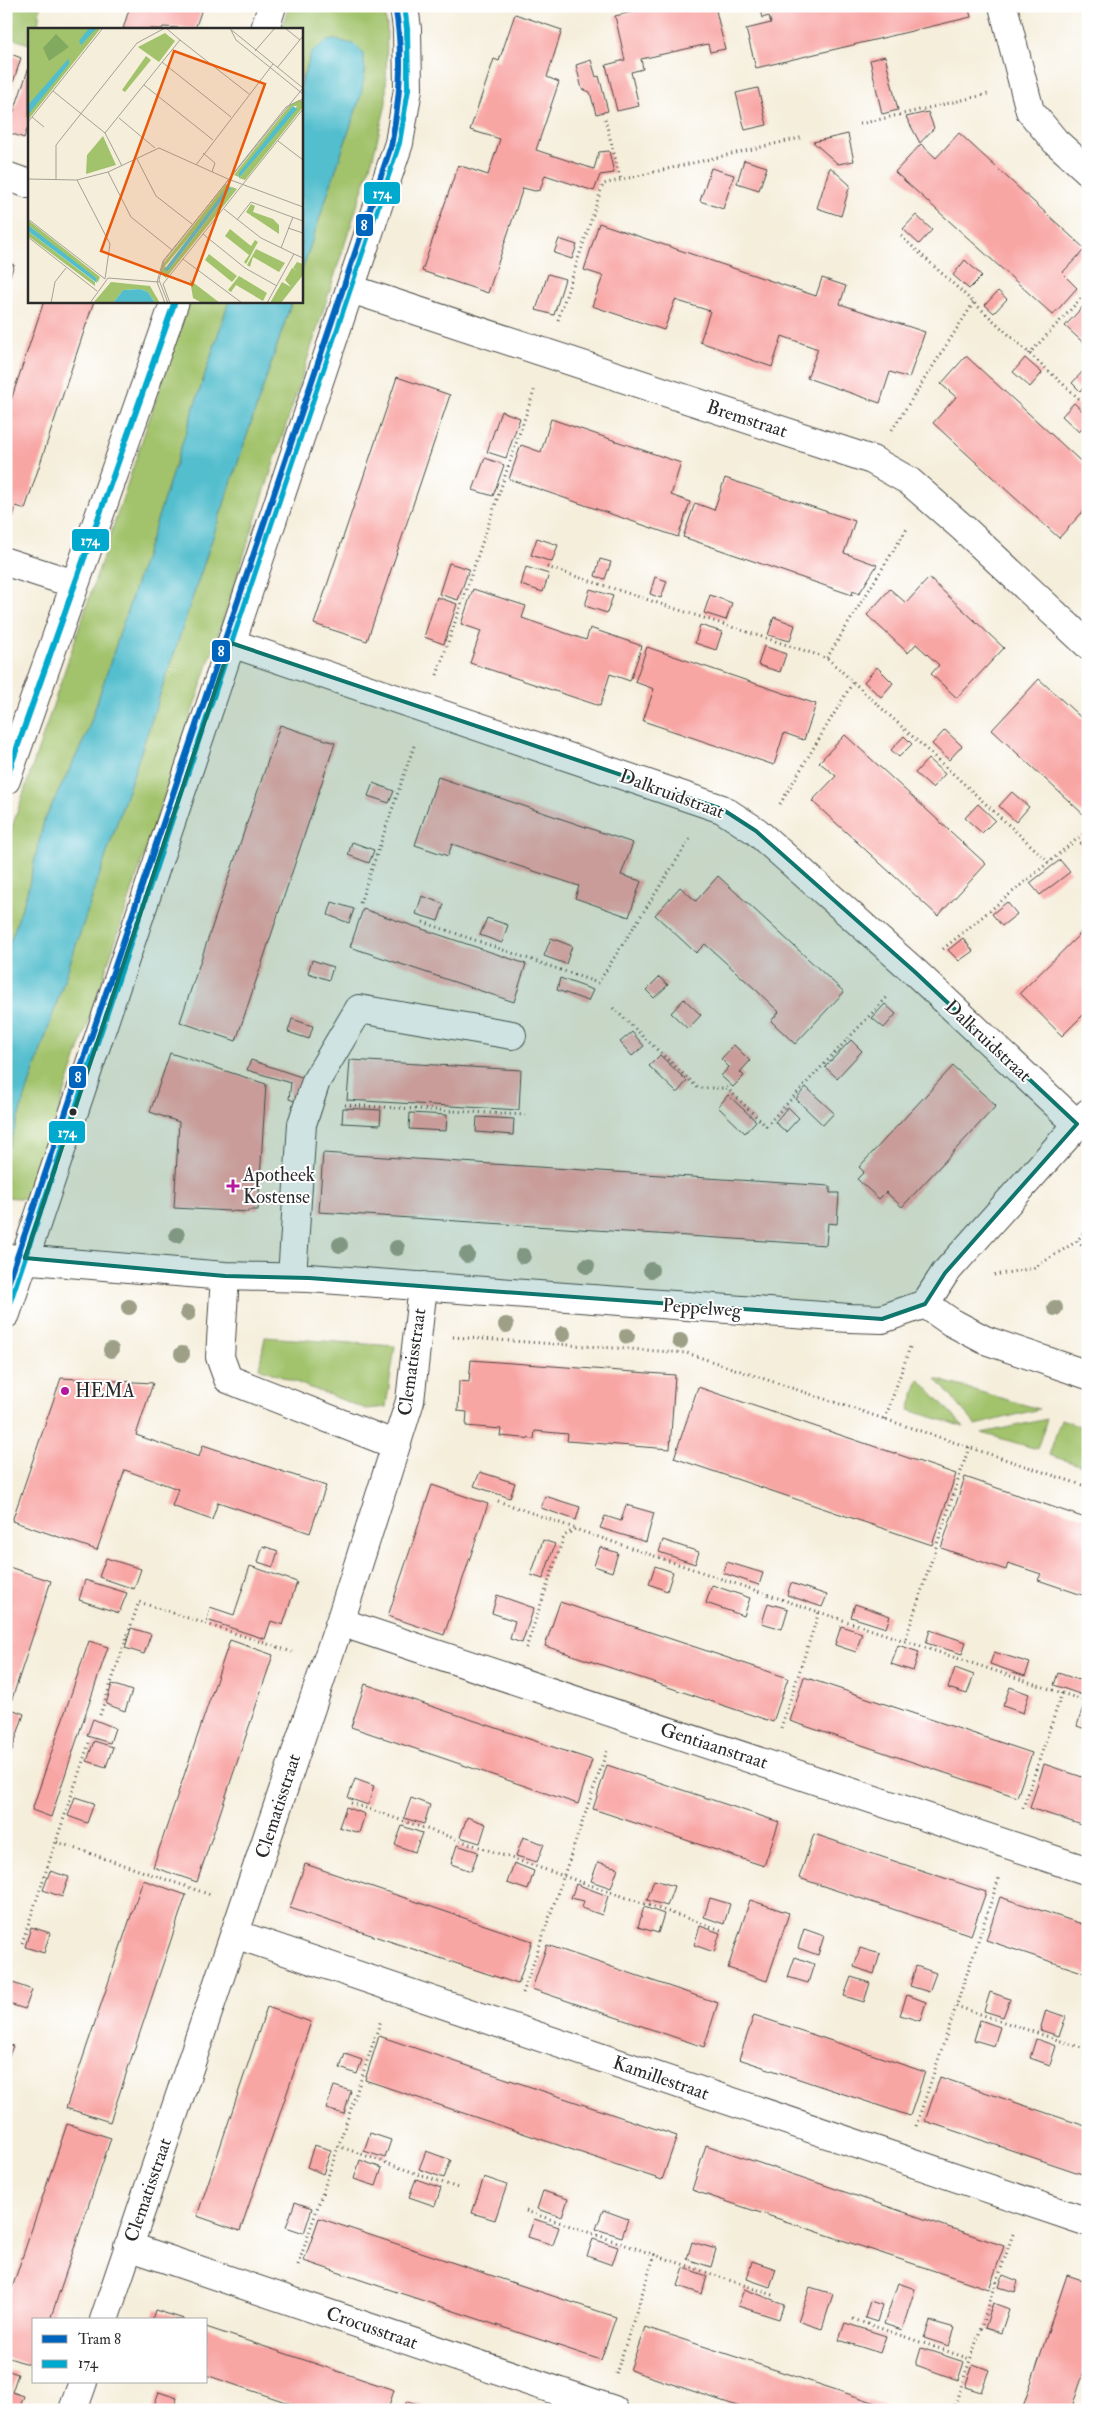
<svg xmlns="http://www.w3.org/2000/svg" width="1094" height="2416" font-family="'IM FELL Double Pica',serif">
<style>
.green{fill:#a2c36c;stroke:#66774c}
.water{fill:#52becd;stroke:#3e747c}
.building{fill:#f8a6a4}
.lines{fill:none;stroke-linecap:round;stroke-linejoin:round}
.minor-casing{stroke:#494845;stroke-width:30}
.path{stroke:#494845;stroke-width:3;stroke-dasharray:1 4;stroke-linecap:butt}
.minor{stroke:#fff;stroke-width:28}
.bus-1-casing{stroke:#fff;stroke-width:10}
.bus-1{stroke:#00a9ce;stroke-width:6}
.tram-1-casing{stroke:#fff;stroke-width:10}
.tram-1{stroke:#0065bd;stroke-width:6}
.tree{fill:#9da087}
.marked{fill:#0f766e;fill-opacity:0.2;stroke:#0f766e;stroke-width:4;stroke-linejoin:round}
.bus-dot{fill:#2b2b2b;stroke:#fff;stroke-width:2}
.poi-dot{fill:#b5179e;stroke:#fff;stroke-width:2}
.labels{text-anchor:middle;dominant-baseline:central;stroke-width:4;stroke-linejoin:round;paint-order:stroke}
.street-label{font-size:19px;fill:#2b2b2b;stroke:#fff}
.poi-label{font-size:19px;fill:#2b2b2b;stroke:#fff;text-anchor:start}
.inset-road{fill:none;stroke:#a4a095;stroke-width:1}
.view{fill:#e8590c;fill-opacity:0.15;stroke:#e8590c;stroke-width:2.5}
.inset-edge{fill:none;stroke:#2b2b2b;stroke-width:2.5}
.line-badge{stroke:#fff;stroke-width:2}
.badge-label{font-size:14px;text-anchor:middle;font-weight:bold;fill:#fff}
</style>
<rect width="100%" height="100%" fill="#fff"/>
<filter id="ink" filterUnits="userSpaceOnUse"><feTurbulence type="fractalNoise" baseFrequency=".02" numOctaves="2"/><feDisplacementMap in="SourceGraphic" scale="10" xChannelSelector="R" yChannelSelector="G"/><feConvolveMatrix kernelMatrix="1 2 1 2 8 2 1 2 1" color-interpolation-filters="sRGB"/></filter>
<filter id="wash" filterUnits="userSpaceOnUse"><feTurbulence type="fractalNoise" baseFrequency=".0096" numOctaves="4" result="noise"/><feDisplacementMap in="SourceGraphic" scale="20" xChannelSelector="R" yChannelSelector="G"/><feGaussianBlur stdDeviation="1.12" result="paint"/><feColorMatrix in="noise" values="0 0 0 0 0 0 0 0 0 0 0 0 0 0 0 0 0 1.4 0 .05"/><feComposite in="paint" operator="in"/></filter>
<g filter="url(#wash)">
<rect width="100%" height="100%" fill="#f5eedb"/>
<path class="green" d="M6 6H40L38 29H29V44L6 36Z
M289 6H383L387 26 386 104 373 157 221 626 29 1199 6 1197V1154L292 301H301V273L361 95 311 53 301 84V29H281Z
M189 301H229L86 736 44 821 27 893 6 954V845Z
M265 1337 395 1346 386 1407 366 1409 259 1368Z
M919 1379 964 1427 909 1410Z
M936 1379 1039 1409 976 1425Z
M1047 1419 1037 1449 982 1433Z
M1061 1419 1088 1429V1468L1049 1455Z"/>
<path class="water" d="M336 40 354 44 363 53 365 71 361 95 301 273V84L311 53 327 41Z
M229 301H292L6 1154V954L27 893 44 821 86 736Z"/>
<g id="blocks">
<path class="building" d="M130 6H203L195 29 163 27 162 29H123Z
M657 6H715L725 49 710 52 708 44 641 59 643 69 631 72 639 106 617 111 606 65 625 60 615 16Z
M759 6H968L971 17 756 68 746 29 771 23 769 16 762 18Z
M515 14 562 30 547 77 559 82 536 150 594 169 599 152 609 151 614 173 600 175 594 191 545 175 540 190 535 191 523 188 488 293 422 271 458 165 488 175 500 139 470 130 494 59 499 61Z
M6 52 21 58 7 101H6Z
M885 56 898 110 882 114 870 60Z
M591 60 596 77 599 76 608 111 596 114 590 92 582 89 576 65Z
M29 67V124L24 138 7 132Z
M758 88 767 125 745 130 736 93Z
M928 112 934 128 920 143 906 117Z
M959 133 1085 249 1062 273 1077 288 1053 315 895 172 921 144 936 158Z
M848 134 854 161 838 164 813 142Z
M744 160 767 167 759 190 737 183Z
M830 167 850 185 841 216 817 208Z
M711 168 734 175 723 209 700 201Z
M916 215 932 230 919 244 903 229Z
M599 223 816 296 822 278 846 286 840 304 925 332 909 378 890 372 880 403 807 378 818 349 782 336 772 367 700 342 710 311 675 300 664 330 592 306 603 276 584 270Z
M559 239 577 245 572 259 554 253Z
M965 260 982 276 969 289 953 275Z
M6 262 14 265 7 285H6Z
M548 274 565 279 554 315 536 310Z
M998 291 1007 299 994 313 985 305Z
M44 301H94L25 509 16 506 13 517 6 516V415Z
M1088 301V347L1065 326Z
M966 356 1088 468V506L1059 538 933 423 956 397 941 384Z
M1025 358 1042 373 1030 387 1013 372Z
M1084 370 1088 373V383L1080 391 1072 383Z
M397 377 450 395 367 641 314 624Z
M1074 403 1088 416V422L1079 432 1062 416Z
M501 411 520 418 506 458 487 452Z
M551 419 681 463 671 495 690 502 678 537 509 479 521 445 541 452Z
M485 458 504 465 493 496 473 490Z
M725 478 855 521 844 553 877 565 859 594 853 591 852 595 683 537 695 503 714 510Z
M537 538 558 545 552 562 531 555Z
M600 559 611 562 605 579 595 576Z
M449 563 469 569 458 600 439 594Z
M526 567 549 574 543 592 521 585Z
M655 577 667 581 661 598 650 594Z
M929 578 1004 648 957 698 931 674 939 665 916 644 908 653 867 615 890 589 906 603Z
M473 589 526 606 522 618 586 640 590 628 642 646 630 681 610 674 600 706 470 663 481 631 461 624Z
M590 589 613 596 607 613 585 606Z
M710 595 732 603 726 620 704 613Z
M437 597 457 604 444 644 424 637Z
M774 617 795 625 790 641 768 635Z
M700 625 722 632 716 650 695 643Z
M764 646 786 654 780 672 758 665Z
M647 647 816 704 804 740 784 733 774 765 643 721 654 689 635 682Z
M877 667 893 683 881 697 864 682Z
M1039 679 1088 724V809L1083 814 992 730Z
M280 725 335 743 236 1041 180 1022Z
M945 730 962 746 949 760 932 744Z
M845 735 986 864 938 916 812 801 836 776 819 762Z
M904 736 912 744 899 757 891 750Z
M928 759 945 774 932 788 915 773Z
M438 777 633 843 621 875 641 881 629 917 575 898 579 886 452 844 448 856 415 845Z
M373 783 394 791 389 803 368 796Z
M1012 792 1029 807 1016 822 999 806Z
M978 804 995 820 982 833 965 818Z
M1088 837V853L1080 843Z
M352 842 374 850 369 863 348 855Z
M1060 860 1070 872 1040 895 1030 883Z
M718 876 844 992 795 1044 771 1021 779 1012 755 989 705 944 696 953 655 915 680 887 696 901Z
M422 896 444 904 438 921 416 914Z
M332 902 354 909 349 923 328 915Z
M1007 902 1017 914 1002 926 992 914Z
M363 909 526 964 514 1002 350 947Z
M487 918 508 925 502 943 480 935Z
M1088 926V1010L1062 1036 1020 993Z
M551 938 572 946 566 964 544 956Z
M963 938 973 951 959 961 948 950Z
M312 960 333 967 329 980 308 973Z
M659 977 668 985 654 998 646 990Z
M560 978 593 990 588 1001 557 990Z
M684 999 701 1015 688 1029 671 1013Z
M885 1004 896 1014 884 1028 872 1018Z
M292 1019 313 1026 309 1039 288 1032Z
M632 1032 644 1046 632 1056 620 1042Z
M851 1040 862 1051 837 1078 825 1067Z
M734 1045 750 1061 740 1072 744 1076 733 1087 721 1076 729 1067 721 1059Z
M170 1053 266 1084 258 1210H248V1212L174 1208 179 1122 150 1112Z
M660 1055 687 1081 677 1093 649 1066Z
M251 1060 304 1078 297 1102 289 1099 291 1083 247 1070Z
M350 1060 521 1070 519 1110 347 1100Z
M953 1066 996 1106 902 1207 886 1192 879 1199 857 1179 864 1172 859 1167Z
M806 1087 834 1113 823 1125 796 1099Z
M728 1095 756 1121 745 1133 718 1107Z
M788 1107 799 1118 786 1132 775 1122Z
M343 1108 381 1110 380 1125 342 1123Z
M410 1113 447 1115 446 1131 409 1129Z
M477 1117 514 1119 513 1135 476 1132Z
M323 1153 830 1186V1193H839L837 1224 828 1223 826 1245 319 1212Z
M471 1360 675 1375 670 1449 567 1441 568 1434 535 1431 534 1439 500 1436 501 1429 466 1426 467 1412 458 1411 459 1381 469 1382Z
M61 1378 153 1383 136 1435 199 1457 203 1445 326 1486 310 1533 218 1502 212 1520 172 1506 178 1489 125 1470 97 1550 12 1521Z
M698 1387 956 1474 932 1545 674 1458Z
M480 1472 515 1483 510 1498 474 1486Z
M965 1477 1088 1519V1597L1038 1580 1041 1574 1008 1563 1006 1570 941 1548Z
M432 1485 488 1504 444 1635 388 1616Z
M545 1496 580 1507 576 1520 541 1508Z
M626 1505 654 1513 646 1542 600 1528 605 1516 621 1521Z
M543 1540 555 1544 543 1579 531 1575Z
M663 1540 699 1552 695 1564 659 1552Z
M263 1546 278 1551 273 1567 258 1562Z
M600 1547 618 1553 612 1572 594 1566Z
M106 1558 141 1569 134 1589 99 1577Z
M727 1562 763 1573 759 1585 723 1573Z
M6 1566 51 1581 9 1708 24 1714 10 1756 6 1755Z
M250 1566 297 1582 283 1625 271 1621 265 1639 207 1620 210 1607 234 1615Z
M655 1566 673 1572 667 1591 649 1584Z
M85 1580 127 1593 119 1613 79 1600Z
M791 1583 827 1595 822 1607 787 1595Z
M712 1585 750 1598 744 1616 706 1603Z
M497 1595 534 1608 522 1643 510 1639 515 1621 492 1613Z
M560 1602 788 1678 773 1722 545 1646Z
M768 1603 788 1609 782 1629 762 1623Z
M855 1604 890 1616 886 1628 851 1617Z
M841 1626 862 1633 856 1652 835 1645Z
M131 1628 151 1634 144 1654 125 1648Z
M930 1630 966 1642 962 1654 926 1643Z
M230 1640 273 1655 197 1882 153 1867Z
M89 1641 108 1647 51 1817 32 1810Z
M898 1645 919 1652 913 1671 891 1664Z
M994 1652 1030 1663 1025 1676 990 1664Z
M955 1668 974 1675 967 1694 948 1688Z
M1058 1673 1088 1683V1697L1054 1685Z
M804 1677 1032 1753 1017 1797 790 1721Z
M112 1684 132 1691 125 1711 106 1704Z
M365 1684 592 1760 578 1804 351 1727Z
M1010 1687 1029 1694 1023 1713 1003 1706Z
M1083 1707 1088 1709V1730L1077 1726Z
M93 1719 115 1728 110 1743 87 1736Z
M94 1741 113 1747 106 1767 87 1761Z
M1044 1764 1088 1779V1827L1030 1808Z
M607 1765 779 1822 764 1866 593 1809Z
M355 1779 374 1786 368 1805 348 1798Z
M75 1797 94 1803 87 1823 68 1816Z
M411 1798 430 1805 424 1824 404 1818Z
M346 1807 365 1814 359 1833 339 1827Z
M467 1817 486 1824 480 1843 460 1837Z
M402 1826 422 1833 415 1852 395 1845Z
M814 1834 986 1892 971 1935 799 1878Z
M523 1837 544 1844 537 1862 516 1856Z
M457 1845 478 1852 471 1871 451 1864Z
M598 1862 618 1868 611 1888 591 1881Z
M514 1863 534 1871 528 1890 507 1883Z
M305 1864 532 1941 518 1984 290 1908Z
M50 1871 69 1877 62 1897 43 1890Z
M143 1880 186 1895 110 2122 66 2108Z
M654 1880 674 1886 667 1906 647 1900Z
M576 1884 608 1896 602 1915 582 1908 584 1901 571 1898Z
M1000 1897 1088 1926V1974L986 1940Z
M710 1898 730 1904 724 1924 704 1917Z
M750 1900 789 1913 767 1981 728 1968Z
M644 1907 664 1914 658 1933 638 1927Z
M700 1926 720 1933 714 1952 694 1945Z
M31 1927 50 1933 44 1953 25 1947Z
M804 1929 824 1936 818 1955 798 1948Z
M6 1935 11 1937 7 1950H6Z
M547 1945 718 2003 704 2047 532 1989Z
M860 1948 880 1954 874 1974 854 1967Z
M795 1957 814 1964 808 1983 788 1977Z
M916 1966 936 1973 929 1992 910 1986Z
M851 1977 870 1983 864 2002 844 1996Z
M13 1983 32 1990 25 2009 6 2003Z
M990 1992 1010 1999 1003 2017 984 2011Z
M907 1995 926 2002 920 2021 900 2015Z
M267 2007 311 2022 240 2231 197 2216Z
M1046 2010 1066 2017 1059 2036 1040 2030Z
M754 2015 925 2072 910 2116 739 2059Z
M980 2020 1000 2027 994 2046 974 2040Z
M379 2036 677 2136 662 2180 365 2080Z
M1036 2039 1056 2046 1050 2065 1030 2058Z
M6 2044 13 2046 6 2064Z
M345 2054 362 2060 357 2074 340 2068Z
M940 2077 1088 2127V2176L925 2121Z
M334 2086 351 2091 344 2114 326 2109Z
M67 2124 111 2138 50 2320H34V2366L6 2357V2306Z
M370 2133 391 2140 385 2158 364 2151Z
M314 2145 331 2150 323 2174 307 2167Z
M706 2145 1004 2246 989 2289 692 2190Z
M426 2151 451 2160 444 2178 419 2169Z
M360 2160 382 2168 376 2186 354 2179Z
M484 2177 507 2185 495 2220 472 2213Z
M416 2179 441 2188 435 2206 409 2197Z
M543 2191 568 2199 562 2217 537 2209Z
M295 2202 312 2208 304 2233 286 2227Z
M603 2210 628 2219 622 2237 596 2229Z
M319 2218 616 2317 601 2360 304 2261Z
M534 2219 559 2227 553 2245 528 2237Z
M593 2239 618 2247 612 2265 587 2256Z
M692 2242 716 2249 711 2267 687 2259Z
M752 2261 776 2269 770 2287 747 2279Z
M684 2268 707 2276 702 2294 678 2286Z
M1003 2275 1018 2281 1015 2292 999 2287Z
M1067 2275 1088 2282V2360L1071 2410H1022Z
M898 2283 915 2289 902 2330 884 2324Z
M810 2287 833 2294 822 2329 798 2321Z
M744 2289 784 2304 779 2319 738 2306Z
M870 2301 882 2305 877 2322 865 2318Z
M993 2303 1009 2309 1001 2333 985 2328Z
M155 2310 184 2319V2320H152Z
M930 2321 955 2328 949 2346 924 2338Z
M845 2323 886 2336 880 2353 839 2340Z
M206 2327 394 2390 388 2410H309L206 2375Z
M645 2327 882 2405 894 2410H749L660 2380 630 2370Z
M921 2348 964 2362 958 2380 916 2365Z
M973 2364 989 2370 981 2392 965 2387Z
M6 2370 18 2374 12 2392 24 2396 19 2410H6Z
M159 2392 177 2398 173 2410H152Z
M407 2401 433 2409V2410H404Z"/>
</g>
</g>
<g filter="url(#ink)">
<use href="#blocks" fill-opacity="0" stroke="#494845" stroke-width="1"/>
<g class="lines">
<g class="minor-casing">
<path id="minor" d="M1003 6 1030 111 1055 141 1088 171
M265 29 272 6
M6 176 29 184
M351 289 872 460 909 481 963 528 1088 645
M6 562 75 584
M231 643 722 809 756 831 915 972 1077 1124
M6 780 175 301
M8 1258 225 1276 309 1278 849 1318 882 1319 925 1304 945 1273 1088 1113
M225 1276 220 1357 228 1379 396 1445
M292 1277 302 1124 316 1081 359 1009 512 1035
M925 1304 951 1322 985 1340 1088 1375
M6 1314 399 143 408 89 407 29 404 6
M340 1622 1088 1871
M235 1934 1088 2222
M128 2246 614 2410
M104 2320 340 1622 410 1401 423 1286
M73 2410 83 2382"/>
</g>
<path class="path" d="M605 119 621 180
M860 124 988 94
M901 236 1088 407
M558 320 603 184 804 137
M1029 354 1088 291
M892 430 974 302
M547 567 827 658 1049 862
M827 658 908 527
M437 675 535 388
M780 804 853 682
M360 903 415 743
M423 922 598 983 692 836
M943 949 1088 830
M613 1008 698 1088H727L766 1126 889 995
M345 1105 525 1115
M1077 1241 1088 1251
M994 1275 1034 1268 1077 1241 1088 1227
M453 1337 687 1353 1088 1487
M885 1419 910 1347
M969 1447 905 1641 1062 1693 1022 1811
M498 1501 574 1528
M819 1612 905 1641
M526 1648 564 1536 575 1529 819 1612 780 1731
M1062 1693 1088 1702
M100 1715 139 1602 292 1652
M351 1803 724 1931
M57 1842 211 1895
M22 1943 89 1743
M523 1993 608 1748
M956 2006 1088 2050
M916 2126 999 1878
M338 2146 458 2188
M526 2211 776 2296
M298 2265 381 2020
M853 2319 970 2359
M616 2374 655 2254
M953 2410 1013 2234"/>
<use href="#minor" class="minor"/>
<g class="bus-1-casing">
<path id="bus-1" d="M6 779 175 301
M6 1313 399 143 408 89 407 29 404 6"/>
</g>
<use href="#bus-1" class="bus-1"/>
<g class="tram-1-casing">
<path id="tram-1" d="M6 1290 391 146C400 99 404 54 395 6"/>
</g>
<use href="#tram-1" class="tram-1"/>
</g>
<g class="tree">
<circle cx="177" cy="1235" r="8"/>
<circle cx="340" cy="1245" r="8"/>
<circle cx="397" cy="1248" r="8"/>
<circle cx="467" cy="1255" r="8"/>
<circle cx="523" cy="1256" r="8"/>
<circle cx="587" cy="1266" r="8"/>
<circle cx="651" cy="1270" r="8"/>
<circle cx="129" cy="1307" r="8"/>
<circle cx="1055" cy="1308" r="8"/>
<circle cx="188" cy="1313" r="8"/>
<circle cx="506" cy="1325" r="8"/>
<circle cx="563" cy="1334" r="8"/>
<circle cx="627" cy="1336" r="8"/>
<circle cx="680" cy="1341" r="8"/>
<circle cx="111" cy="1350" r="8"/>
<circle cx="182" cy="1354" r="8"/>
</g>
</g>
<path class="marked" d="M231 643 722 809 756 831 915 972 1077 1124 945 1273 925 1304 882 1319 309 1278 225 1276 25 1258Z"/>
<circle class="bus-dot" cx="73" cy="1112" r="4.5"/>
<g class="poi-dot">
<path d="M230.5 1178.5h5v5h5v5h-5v5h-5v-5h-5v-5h5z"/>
<circle cx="65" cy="1391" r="5"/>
</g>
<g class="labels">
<g class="street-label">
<text transform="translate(747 419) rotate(18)">Bremstraat</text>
<text transform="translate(672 794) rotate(20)">Dalkruidstraat</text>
<text transform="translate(988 1041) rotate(43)">Dalkruidstraat</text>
<text transform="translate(702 1308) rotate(4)">Peppelweg</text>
<text transform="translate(412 1362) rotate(-82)">Clematisstraat</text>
<text transform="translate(714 1746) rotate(18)">Gentiaanstraat</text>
<text transform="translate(278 1806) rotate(-72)">Clematisstraat</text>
<text transform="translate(661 2078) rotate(19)">Kamillestraat</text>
<text transform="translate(148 2190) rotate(-71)">Clematisstraat</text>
<text transform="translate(372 2328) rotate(19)">Crocusstraat</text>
</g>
<g class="poi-label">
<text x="243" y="1175">Apotheek<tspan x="243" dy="22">Kostense</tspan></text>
<text x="75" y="1391">HEMA</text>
</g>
</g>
<g transform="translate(28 28)">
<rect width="275" height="275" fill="#f5eedb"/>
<path d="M0 0H73L0 92ZM137 5 147 13 131 34 110 19ZM118 28 123 32 97 64 94 62ZM271 72 275 73V79L217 152 211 150 269 78H265L211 149 206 147 263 76ZM75 108 88 137 58 146 59 127ZM198 156 203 159 137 238 140 243 204 159 209 161 138 250 132 245 135 236ZM223 176 227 178 225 184 245 191 251 197V206L218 184ZM0 192 72 249 70 254 0 197ZM202 201 223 218 227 212 230 214 218 236 216 234 221 227 197 208ZM0 203 67 254V258L0 208ZM228 221 257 235 251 244 225 229 222 239 219 237ZM181 226 209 248 204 254 177 232ZM269 234 275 236V247L253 275H242L254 254 263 259 257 252 264 240 270 243 265 240ZM211 248 239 265 235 273 208 257 203 264 200 262ZM162 252 192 275H174L165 270ZM83 254 122 258 132 275H127L120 264 112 261 95 262 85 275H65Z" fill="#a2c36c"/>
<path d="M28 6 41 19 21 33 15 20Z" fill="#81a960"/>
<path d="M61 0H69L53 17 51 13ZM41 30V36L0 87V77ZM265 78 269 81 211 150V145ZM204 159 140 243 136 242 198 161ZM0 197 68 250 69 255 0 203ZM112 261 120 264 127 275H85L95 262Z" fill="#52becd"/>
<path class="inset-road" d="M201 0 275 60M257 0 272 12M203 2 208 12 275 66M152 12 221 66M227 23 247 0M134 34 203 89M249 40 275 8M116 57 185 112M25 63 77 105 94 138M4 89 16 99M91 90 127 120M0 94 75 0M77 105 152 12 138 0M250 113 275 132M175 125 187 135 184 144M109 131 128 168 164 196M168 137 245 36M80 144 103 189 144 222M0 151 49 152 80 144 131 120 200 151 275 179M28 152V117L109 15 137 0M49 152 82 216 77 251M196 181 233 210 266 226M0 191 77 251M209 192 223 174 275 193M260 200 275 205M175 206 217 240 249 258M0 209 69 263M253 220 265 189M155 231 214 275M23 275 27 254 38 240M62 275 80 250 131 254M137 275 129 254 135 233 275 60M140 275 131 252 136 233 258 79 275 71M142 275 135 256 275 81M239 275 266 226 275 230"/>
<path class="view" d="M146 23 237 56 164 257 73 223Z"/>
<rect width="275" height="275" class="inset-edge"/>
</g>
<g class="line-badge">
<rect x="363" y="181" width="38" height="24" rx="5" fill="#00a9ce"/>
<rect x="355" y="213" width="19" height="24" rx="5" fill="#0065bd"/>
<rect x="71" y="528" width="39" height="24" rx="5" fill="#00a9ce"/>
<rect x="211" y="639" width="20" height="24" rx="5" fill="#0065bd"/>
<rect x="68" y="1065" width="19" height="24" rx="5" fill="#0065bd"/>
<rect x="48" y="1120" width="38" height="24" rx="5" fill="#00a9ce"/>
</g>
<g class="badge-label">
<text x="382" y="198">174</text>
<text x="364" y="230">8</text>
<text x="90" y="545">174</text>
<text x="221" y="656">8</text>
<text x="78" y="1082">8</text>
<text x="67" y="1137">174</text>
</g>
<rect width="1094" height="2416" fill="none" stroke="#fff" stroke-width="25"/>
<rect x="32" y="2318" width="175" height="65" fill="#ffffff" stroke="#aaaaaa"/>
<rect x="42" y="2335" width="25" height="8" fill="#0065bd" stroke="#aaaaaa"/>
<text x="78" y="2344" font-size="15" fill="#2b2b2b">Tram 8</text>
<rect x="42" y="2360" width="25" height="8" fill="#00a9ce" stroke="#aaaaaa"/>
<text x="78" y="2368" font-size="15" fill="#2b2b2b">174</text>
</svg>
